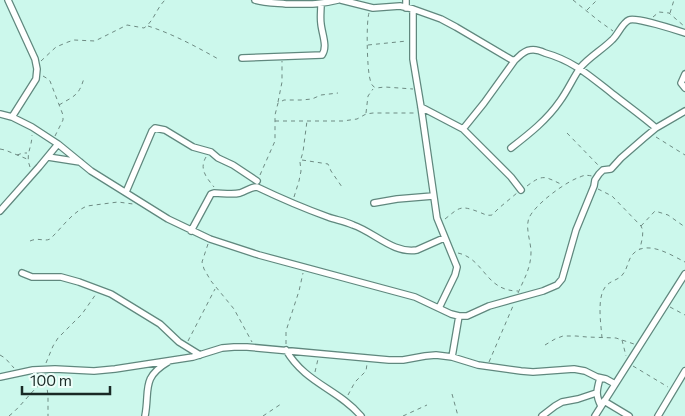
<svg xmlns="http://www.w3.org/2000/svg" width="685" height="416" font-family="Commissioner,sans-serif">
<style>
.lines{fill:none;stroke-linecap:round;stroke-linejoin:round}
.street-casing{stroke:#60887e;stroke-width:8}
.path{stroke:#6e8b83;stroke-width:1;stroke-dasharray:4 4;stroke-linecap:butt}
.street{stroke:#fff;stroke-width:5.5}
</style>
<rect width="100%" height="100%" fill="#ccf8ec"/>
<g class="lines">
<g class="street-casing">
<path id="street" d="M8 0 35 59 37 69 36 79 12 117
M255 0C265 3 276 3 286 4 305 4 319 5 338 0
M341 0 373 8 400 6 413 9 441 19 456 27 512 60H515C520 56 523 51 530 50 535 49 541 51 545 53 574 61 591 77 614 95 628 106 642 116 656 128
M406 8V0
M413 9V59L421 107 437 218 457 267 455 275 439 308
M242 58 322 55C328 47 322 34 321 24 320 18 321 11 321 4
M685 74 681 83 685 88
M421 107 463 129 511 177 521 190
M0 114 12 117 32 127 58 144 91 171 168 219 210 239 259 255 415 297 451 314 459 316H467L489 306 543 291 557 285 562 279 576 230 594 186 595 180 599 174 603 170 611 169 621 158 644 138 656 128 685 111
M463 129 484 103 515 60
M511 148C529 134 547 120 560 101 568 90 573 78 580 68 589 57 602 50 612 40 618 35 622 23 629 20 636 17 676 30 685 33
M48 157 80 162
M126 192 152 131 155 128 165 130 193 147 211 152 218 158 233 165 257 181
M374 203 397 199 433 196
M0 211 39 167 58 144
M191 231 211 194 214 193C222 193 232 195 240 193 246 191 251 187 257 187 280 198 303 208 328 217 336 220 345 221 353 225 374 232 393 254 417 250L444 238
M22 273 32 277H61L79 282 111 294 160 324 179 342 200 355
M286 350C305 383 338 389 361 416
M452 357 459 316
M0 377 33 370 55 369 94 371 115 369 193 357 222 348 234 347H247L389 360H403L425 356 436 355 452 357 478 365 521 371 533 372 574 369 585 371 597 377 606 379 615 384
M600 378C597 390 595 394 601 406
M604 401 629 416
M145 416C150 390 141 378 168 362
M542 416 555 406 562 402 578 399 596 393
M595 416 685 274
M658 416 685 371"/>
</g>
<path class="path" d="M573 0 599 21 613 31
M587 10 597 0
M369 13C366 22 367 69 370 79 371 84 372 86 376 88L385 87 413 89
M670 13 674 0
M653 17 659 12 669 13 684 26
M148 26C173 34 197 47 220 60
M368 45 407 41
M41 61 56 47 68 42 74 40 95 41 127 25 144 28C154 21 156 9 165 0
M43 76 48 79 50 81 63 115V120L55 136
M278 102 282 82V61
M59 105C74 96 79 96 84 78
M366 113 368 96 373 89
M275 121H343L357 119 366 114 373 113H417
M567 133 599 166
M656 137 685 155
M0 149 5 150 27 159
M17 155 23 153H27
M206 157C199 169 206 177 214 187
M302 160 328 164 331 171 342 187
M30 167C25 154 32 148 32 135
M260 175 275 141V115L278 103 284 100H301L312 99 321 95 338 93
M527 186C544 173 545 177 563 185
M598 189 612 196 641 226C645 233 641 242 640 249
M294 197 299 181 301 171 300 162 303 152 307 121
M445 219C460 207 460 205 479 212 484 214 487 216 492 215L499 208 517 193
M641 226 655 211 668 215 685 227
M30 241C39 237 44 242 50 239 62 228 71 213 87 206L118 202 133 204
M208 244 202 262 204 269 211 281 234 309 252 342
M458 253C485 259 485 291 518 291
M518 293C524 279 531 268 531 252 531 242 525 228 529 218 535 204 567 181 580 177 584 175 587 175 592 176
M670 307 685 315
M602 338C601 324 596 295 607 285 612 280 619 280 623 274 628 268 628 258 634 253 648 240 671 255 685 262
M622 340 626 356
M188 341 215 289
M286 344V331L299 291 303 273
M545 345 555 339 563 336H576L587 337 616 338 634 344
M0 355 5 358 14 368
M489 362 513 306
M46 363 53 346 58 338 82 314 96 294
M633 366 668 387
M315 372 318 359
M45 374 48 395V416
M452 394 458 416
M348 395 355 382 366 371 367 364
M9 416C23 405 31 390 46 380
M263 416 281 404
M403 416 427 405"/>
<use href="#street" class="street"/>
</g>
<path d="M22 386v8h88v-8" fill="none" stroke="#192925" stroke-width="2.5"/>
<text x="30" y="386" font-size="15" fill="#192925" stroke="#edfef9" stroke-width="4" paint-order="stroke">100 m</text>
</svg>
